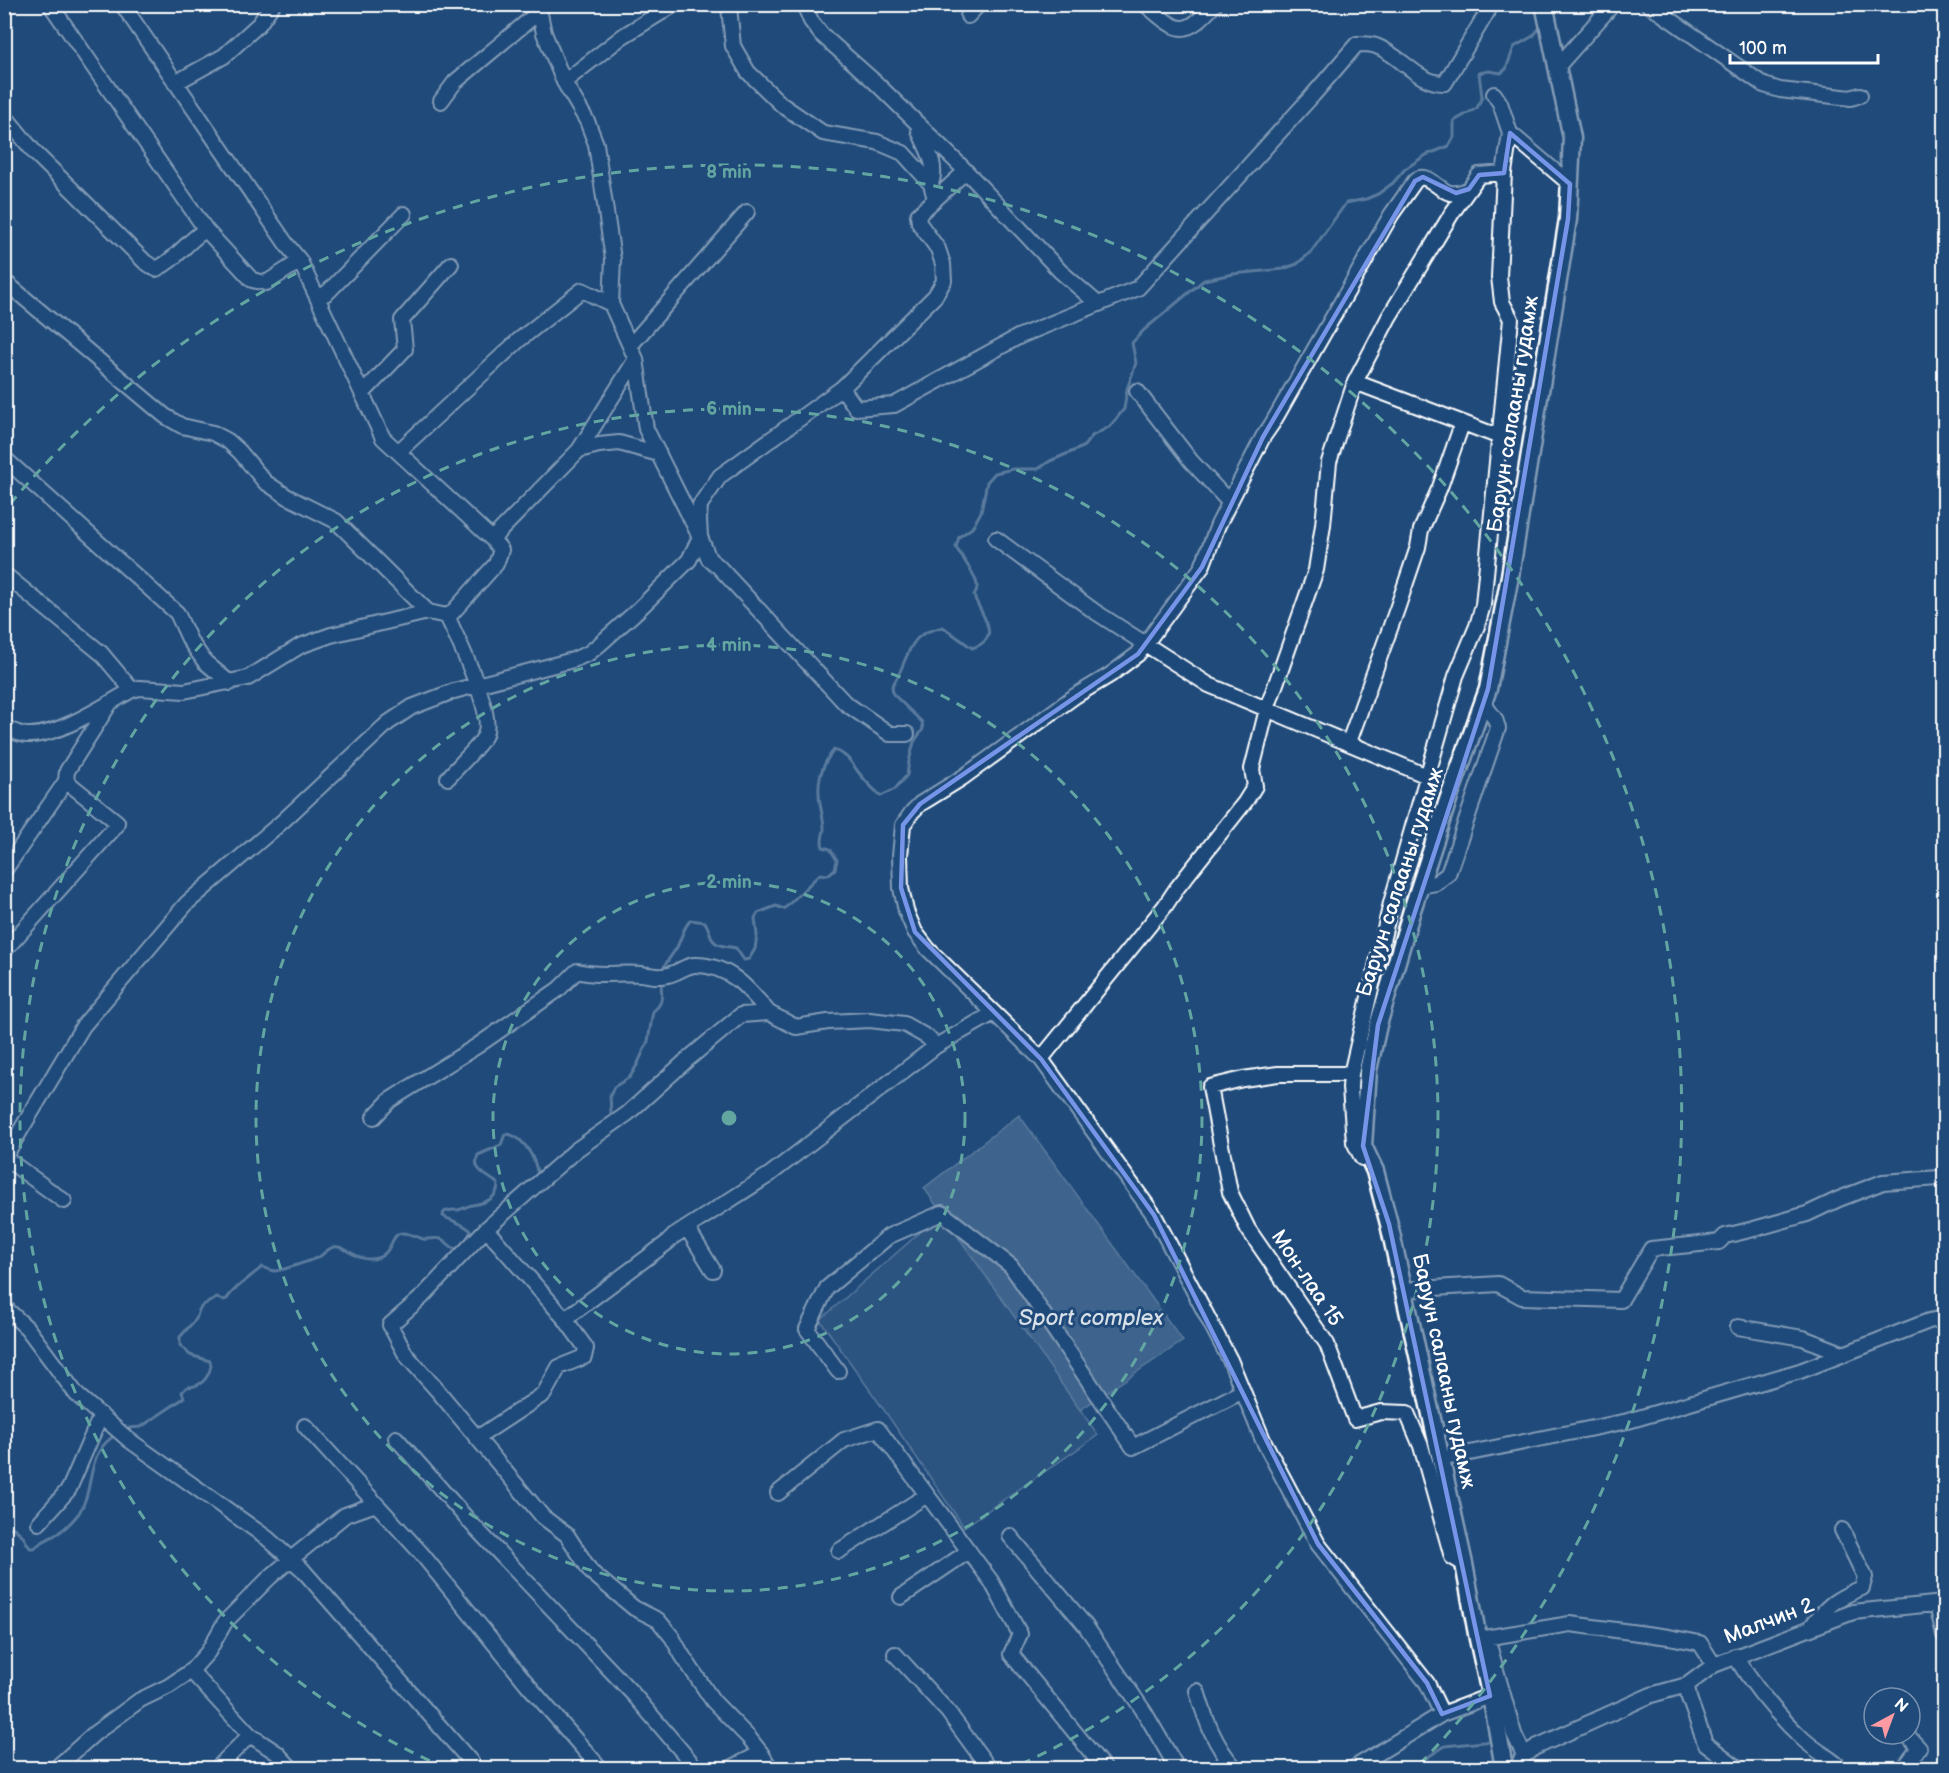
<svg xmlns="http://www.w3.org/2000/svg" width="1949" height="1773" font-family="'Balsamiq Sans',sans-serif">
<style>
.green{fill:#3c618b;stroke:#9eb0c5;stroke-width:1.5}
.water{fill:#6583a4;stroke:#a3b5c8;stroke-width:1.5}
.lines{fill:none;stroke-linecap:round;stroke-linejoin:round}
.stream{stroke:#a3b5c8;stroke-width:3}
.minor-casing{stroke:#fff;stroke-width:18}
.major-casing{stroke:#fff;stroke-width:21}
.minor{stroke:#1f4a7a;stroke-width:14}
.major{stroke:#1f4a7a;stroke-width:16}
.marked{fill:none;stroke:#7795e8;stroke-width:4.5;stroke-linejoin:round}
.ring{fill:none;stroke:#63a6a1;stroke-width:3;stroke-dasharray:10 8}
.labels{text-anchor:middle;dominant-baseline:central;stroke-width:6;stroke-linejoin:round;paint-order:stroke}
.street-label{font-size:21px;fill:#fff;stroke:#1f4a7a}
.water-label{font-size:22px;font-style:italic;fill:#d8e0e8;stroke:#1f4a7a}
.centre{fill:#63a6a1;stroke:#1f4a7a;stroke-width:3}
.ring-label{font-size:18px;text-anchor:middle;font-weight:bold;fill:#63a6a1;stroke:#1f4a7a;stroke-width:6;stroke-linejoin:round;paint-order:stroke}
</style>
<rect width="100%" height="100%" fill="#1f4a7a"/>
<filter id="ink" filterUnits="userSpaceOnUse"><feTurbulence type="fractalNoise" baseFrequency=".0167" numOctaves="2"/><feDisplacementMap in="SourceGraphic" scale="12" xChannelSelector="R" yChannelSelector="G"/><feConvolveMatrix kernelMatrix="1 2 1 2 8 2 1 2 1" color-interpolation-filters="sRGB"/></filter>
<g filter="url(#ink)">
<path class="green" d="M942 1213 1098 1435 964 1527 884 1410 820 1320Z"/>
<path class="water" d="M1019 1115 1183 1341 1080 1410 924 1188Z"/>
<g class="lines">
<path class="stream" d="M1552 12 1558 4
M662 973C664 963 672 956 677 947 682 937 683 927 691 920L705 922C708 927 709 930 711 936 714 947 727 946 736 948L744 960 749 959 755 949 757 935 755 918 758 913 776 906 784 909 820 874 828 875 835 869 837 860 830 849 823 847C820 839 824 835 824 828 824 822 822 815 821 809 816 786 819 768 834 750 848 755 851 762 859 773 866 782 873 789 881 796L895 789 907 775 909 761 914 742 923 729 922 722 893 694 892 686C904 671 907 641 925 633 930 630 937 629 943 627L972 648C1004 638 981 615 974 596 975 594 977 589 977 587 978 577 961 557 956 547L959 537 972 528 981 512 987 482 995 473 1013 469H1038L1050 461 1083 447 1092 436 1109 427 1116 419 1124 409 1127 389 1136 363 1132 343 1144 330 1204 280 1233 274 1283 269 1297 264 1311 252 1346 203 1366 199 1378 194 1393 183 1405 169 1426 155 1449 146 1454 137V121L1477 108 1482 97 1479 73 1489 71 1501 73 1506 69 1514 47 1533 36 1542 25
M607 1122 611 1113 610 1096 614 1087 630 1077 637 1065 648 1041 653 1011C665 1003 661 993 661 980
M466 1241 471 1231C463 1223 453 1222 443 1216L444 1212C450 1209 452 1210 458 1210 463 1209 467 1206 472 1205 485 1203 498 1199 498 1184 488 1175 471 1171 478 1155L501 1145 505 1134C522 1134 534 1156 537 1171L540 1172 543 1170
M123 1431 128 1428 141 1427 184 1398 182 1392 187 1387C200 1387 208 1379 211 1366L210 1361 190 1355 180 1345V1337L196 1319 199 1310 203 1305 217 1298 223 1300 227 1299C231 1290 253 1275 262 1267 266 1268 271 1271 275 1271 280 1271 313 1260 319 1257 324 1254 328 1248 334 1247 344 1244 359 1264 377 1258 392 1254 391 1234 401 1233 408 1232 416 1237 423 1239 429 1240 436 1237 441 1239 448 1242 449 1247 456 1249L460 1248
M4 1528H14L22 1535 30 1548H35C41 1541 47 1540 55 1535 64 1530 72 1522 79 1513 96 1487 84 1453 117 1434
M1411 1768 1445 1746 1493 1741"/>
<g class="minor-casing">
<path id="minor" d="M50 4 206 230 252 280 266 283 300 261
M538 4 544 33 564 82 587 121 596 144 613 259 611 304 636 359 646 429 700 537 709 559 718 566 845 703 890 734H907
M727 4 729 7 733 46 748 72 782 105 823 133 877 142 903 153 931 184 935 199
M804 4 811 21 821 34 875 82 963 168 1060 271 1098 304
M1145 4C1179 33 1183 39 1215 4
M1648 4 1764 85 1780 90 1851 98 1860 95
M968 16 979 4
M1558 66 1613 4
M564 82 623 36 675 4
M175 83 224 56 259 24 273 4
M441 101 455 82 540 11
M4 115 35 153 145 262 156 269C177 260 187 240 206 230
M919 131C927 149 938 165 931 184
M1510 133 1570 184
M4 281 165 416 182 426 213 433 228 441 240 452 265 482 288 497 336 521 428 612
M318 298 328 292 404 214
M630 346 747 212
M1355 382 1500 437
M842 388 935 296 944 281 943 264 938 249 919 223 918 215 966 171
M1137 391 1191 461 1229 502
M362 394 405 349 402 320 451 264
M579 450 636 359
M398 452 519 340 582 290 611 304
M4 458 177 613 190 641 205 662 230 683
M492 539 579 450 599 445 619 443 659 454
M996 539 1094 611 1209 685 1427 776
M4 574 101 653 132 690
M447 616C457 638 495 713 485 735 481 745 456 768 448 778
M4 728C12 730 20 735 27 735 57 737 105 705 132 690L140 688 184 691 248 678 300 646 331 635 428 612 447 616 452 613 496 564 501 550 492 539 383 438 300 261 287 245 122 4
M1349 742 1397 609 1418 547 1421 530 1440 487 1462 424
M4 871 66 781 67 771 110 703
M1420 886 1436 883 1448 874 1498 728 1495 719 1483 703
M4 951 116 826 117 822 66 781
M994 1013 928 949 915 932 906 911 901 888 900 856 903 825 912 812 920 804 962 778 1075 696 1110 675 1138 654 1202 567 1218 525 1263 437 1272 424 1391 215 1415 181C1426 170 1438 190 1450 193 1456 194 1463 192 1469 189
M1041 1059 1165 906 1177 888 1245 802 1255 786 1252 769 1267 709 1316 570 1323 525 1329 462 1355 382 1389 317 1414 276 1452 213 1479 175 1504 173
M1351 1074H1278L1243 1079 1210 1087 1230 1192 1248 1229 1327 1344 1355 1419 1381 1412 1407 1413 1421 1446 1452 1557 1464 1564
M374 1117 390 1100 477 1046 559 989 577 971C599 977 619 972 641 974 650 975 659 978 668 975 677 973 685 966 694 965 729 964 749 989 769 1013
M4 1158 83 1026 187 903 283 821 388 723 412 707 454 691 573 660 589 653 600 644 638 610 689 560 700 537 699 519 700 505 720 476 842 388 856 408 894 405 1020 336 1138 288 1313 95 1357 44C1363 44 1371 44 1376 46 1401 55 1418 84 1445 83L1492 4
M5 1158 64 1201
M1362 1158 1354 1142 1350 1088 1351 1074 1391 903 1456 676 1477 626 1483 605 1511 319 1502 302 1499 277 1504 173 1510 133 1500 103 1494 94
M687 1228 713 1270
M1403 1290 1498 1284 1522 1297 1621 1300 1651 1249 1719 1242 1725 1236 1754 1229 1807 1214 1839 1199 1883 1182 1939 1178
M4 1307 27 1328 77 1395 129 1440 267 1538 302 1569 471 1762 473 1768
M565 1319 668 1242 674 1236 769 1175 936 1046 994 1013 1041 1059 1154 1215 1230 1360 1263 1440 1318 1544 1427 1683 1442 1714
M1738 1327 1803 1338 1845 1354
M838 1371 807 1329 827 1288 889 1236 942 1213 1011 1266 1133 1447 1243 1391
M305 1426 421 1553 528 1685 600 1768
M396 1438 469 1521 634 1695 696 1768
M477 1438 544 1394 559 1367 584 1357 586 1348 565 1319 486 1229
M1440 1459 1628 1421 1800 1371 1929 1321 1944 1318
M778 1493 844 1440 878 1429 991 1581 1020 1634 1011 1654 1104 1768
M39 1523 69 1489 101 1415
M1010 1536 1085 1625 1145 1713 1177 1768
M839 1551 927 1495
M901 1597 969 1551
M1937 1605 1944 1635
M1811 1627C1827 1605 1837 1598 1862 1588L1865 1577 1842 1530
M1487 1638 1514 1734 1524 1755
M1478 1639 1570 1624 1669 1637 1700 1643 1714 1665 1853 1612 1944 1603
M895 1654 948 1712 989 1768
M1735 1656C1754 1687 1777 1715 1804 1740 1815 1750 1830 1758 1841 1768
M1714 1665 1687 1685 1689 1698 1705 1743 1738 1768
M191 1671 250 1735 277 1753 291 1768
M1197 1691C1206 1721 1214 1744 1235 1768
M56 1768 95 1733 140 1700 169 1686 191 1671 208 1652 225 1622 269 1578 291 1559 345 1515 376 1504
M217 1768 250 1735
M731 1768 761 1753
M770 1768 761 1753 750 1739 713 1701 682 1655 672 1637 658 1620 634 1608 591 1572 567 1535 543 1517 438 1391 406 1355 390 1325 422 1297 486 1229 576 1150 627 1114 688 1059 741 1015 769 1013 796 1027 828 1022 870 1020 904 1024 927 1037 936 1046
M1354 1768 1442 1714 1490 1696
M1518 1768C1520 1757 1527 1753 1536 1747L1651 1695 1687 1685
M1904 1768 1919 1748 1906 1734"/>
</g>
<g class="major-casing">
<path id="major" d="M1504 1768 1495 1716 1478 1639 1464 1564 1389 1224 1375 1171 1363 1146 1368 1070 1378 1025 1412 910 1448 800 1488 689 1510 576 1568 219 1572 138 1544 4"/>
</g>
<use href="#minor" class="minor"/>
<use href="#major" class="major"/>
</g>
</g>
<path d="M0 0H1949V1773H0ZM1510 133 1570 184 1568 219 1488 689 1378 1025 1363 1146 1389 1224 1490 1696 1442 1714 1427 1683 1318 1544 1154 1215 1041 1059 915 932 901 888 903 825 920 804 1138 654 1202 567 1263 437 1415 181 1423 177 1456 193 1469 189 1479 175 1504 173Z" fill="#1f4a7a" fill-opacity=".55" fill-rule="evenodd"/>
<path class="marked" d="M1510 133 1570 184 1568 219 1488 689 1378 1025 1363 1146 1389 1224 1490 1696 1442 1714 1427 1683 1318 1544 1154 1215 1041 1059 915 932 901 888 903 825 920 804 1138 654 1202 567 1263 437 1415 181 1423 177 1456 193 1469 189 1479 175 1504 173Z"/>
<g class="ring">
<circle cx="729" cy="1118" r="236"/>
<circle cx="729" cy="1118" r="473"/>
<path d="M446 1768A709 709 0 1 1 1012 1768"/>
<path d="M10 504A946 946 0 1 1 1421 1763"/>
</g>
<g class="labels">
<g class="street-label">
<text transform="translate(1513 414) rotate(-81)">Баруун салааны гудамж</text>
<text transform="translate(1400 882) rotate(-72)">Баруун салааны гудамж</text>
<text transform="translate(1307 1278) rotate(56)">Мон-лаа 15</text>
<text transform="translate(1444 1371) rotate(78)">Баруун салааны гудамж</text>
<text transform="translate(1769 1621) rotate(-21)">Малчин 2</text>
</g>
<g class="water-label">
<text x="1091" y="1318">Sport complex</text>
</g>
</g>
<circle cx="729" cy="1118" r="9" class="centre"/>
<g class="ring-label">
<text x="729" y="178">8 min</text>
<text x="729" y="415">6 min</text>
<text x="729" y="651">4 min</text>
<text x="729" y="888">2 min</text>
</g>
<rect width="1949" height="1773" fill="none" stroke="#1f4a7a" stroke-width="24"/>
<rect x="12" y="12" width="1925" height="1749" fill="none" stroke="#fff" stroke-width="2" filter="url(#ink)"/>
<g transform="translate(1892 1716) rotate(41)"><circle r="28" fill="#1f4a7a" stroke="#7992af" stroke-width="1.5"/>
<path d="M0-4.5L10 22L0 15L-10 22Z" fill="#ff9aa2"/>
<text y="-9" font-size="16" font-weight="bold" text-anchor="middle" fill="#ffffff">N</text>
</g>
<path d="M1730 54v9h148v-9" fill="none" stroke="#ffffff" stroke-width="3"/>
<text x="1739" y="54" font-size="18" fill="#ffffff" stroke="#1f4a7a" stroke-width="4.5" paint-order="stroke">100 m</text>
</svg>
